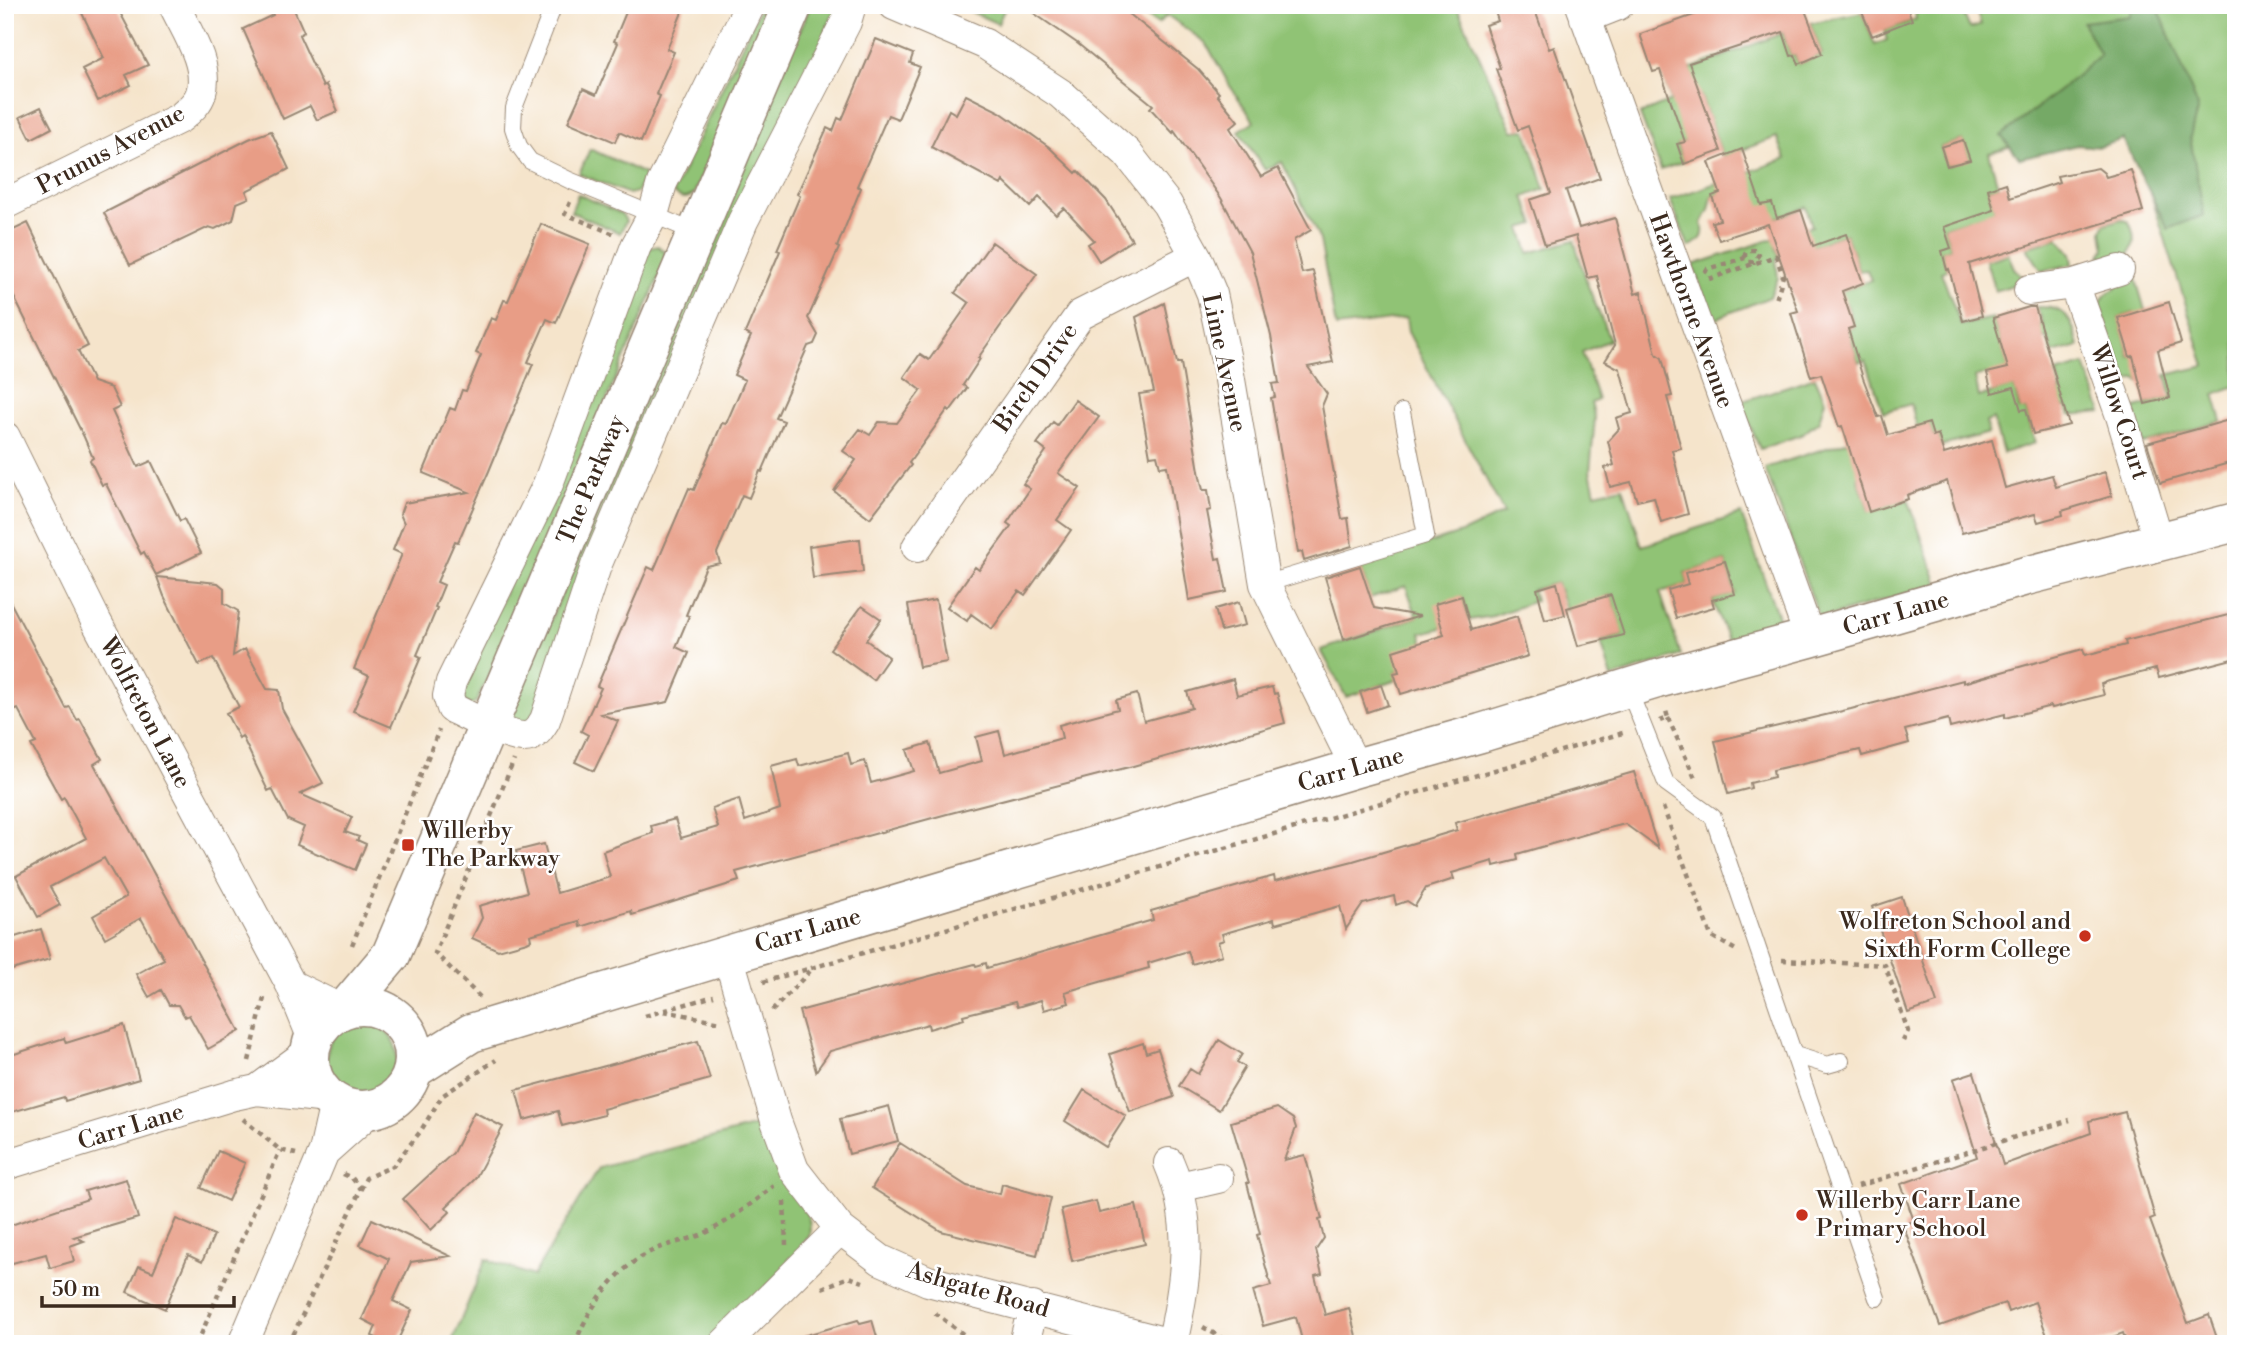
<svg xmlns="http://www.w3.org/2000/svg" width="2241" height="1349" font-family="'Libre Bodoni',serif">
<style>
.green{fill:#90c374;stroke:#667649;stroke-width:2;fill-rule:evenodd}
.forest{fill:#74a966;stroke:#586a42;stroke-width:2}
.building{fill:#e89d86}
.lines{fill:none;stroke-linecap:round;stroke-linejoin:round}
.service-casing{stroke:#988774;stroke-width:18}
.minor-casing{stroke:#988774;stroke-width:32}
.tertiary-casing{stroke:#988774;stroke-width:41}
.path{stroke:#988774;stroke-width:4.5;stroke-dasharray:5 5;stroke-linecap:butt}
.service{stroke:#fff;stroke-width:16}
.minor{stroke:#fff;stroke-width:30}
.tertiary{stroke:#fff;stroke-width:38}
.poi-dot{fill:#c8321e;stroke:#fff;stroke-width:2.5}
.labels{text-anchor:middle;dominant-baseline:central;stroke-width:5;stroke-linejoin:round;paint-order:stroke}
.street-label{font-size:24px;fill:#3b2a1e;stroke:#fff}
.poi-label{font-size:24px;fill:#3b2a1e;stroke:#fff;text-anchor:start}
</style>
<rect width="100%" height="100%" fill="#fff"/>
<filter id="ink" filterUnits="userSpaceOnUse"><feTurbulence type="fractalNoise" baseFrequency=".0143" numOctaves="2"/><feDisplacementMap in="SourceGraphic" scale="14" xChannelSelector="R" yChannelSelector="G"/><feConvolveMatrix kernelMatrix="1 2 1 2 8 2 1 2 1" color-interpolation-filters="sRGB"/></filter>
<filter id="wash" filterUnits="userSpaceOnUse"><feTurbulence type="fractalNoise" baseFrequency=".00686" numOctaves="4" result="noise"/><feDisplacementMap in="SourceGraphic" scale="28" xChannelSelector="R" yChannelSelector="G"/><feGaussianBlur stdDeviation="1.57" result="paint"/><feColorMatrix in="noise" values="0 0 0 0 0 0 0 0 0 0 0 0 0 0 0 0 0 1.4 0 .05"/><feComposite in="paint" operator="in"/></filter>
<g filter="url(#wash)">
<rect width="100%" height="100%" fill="#f5e4cb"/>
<path class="green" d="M761 5H774L694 194C686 200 681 199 673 193Z
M815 5H829L835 11 529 727 513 721 512 711 809 9Z
M956 5H1006L998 24Z
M1131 5H1456L1513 131 1526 130 1545 189 1524 197 1535 224 1521 228 1529 253 1574 240 1588 286 1610 340 1582 352 1598 400 1591 403 1595 418 1590 471 1595 493 1623 487 1642 546 1741 514 1782 628 1730 645 1712 600 1735 593 1725 561 1685 573 1688 584 1660 592 1681 655 1612 678 1601 642 1623 635 1611 595 1567 611 1557 583 1532 590 1535 601 1493 616 1469 620 1462 597 1442 628 1421 633 1424 644 1404 670 1395 673 1397 680 1346 697 1321 650 1417 617 1406 586 1370 598 1360 565 1464 532 1504 513 1408 332 1406 318 1336 327 1320 240 1282 162 1265 170 1239 131 1254 121 1230 86 1206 43 1167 15 1158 24Z
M1939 5H1960L1970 29 1981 25 1974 5H2236V386L2214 394 2222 421 2143 444 2133 409 2172 397 2166 375 2205 366 2140 159 2134 134 2012 146 1989 153 1998 186 1988 189 1995 211 1944 227 1951 248 1942 251 1947 270 1941 272 1961 325 1993 318 2009 369 1975 377 1979 397 2014 386 2020 410 2026 409 2035 443 2003 453 1993 419 1986 422 1988 433 1942 446 1938 435 1933 436 1929 424 1917 427 1911 404 1883 412 1866 360 1858 362 1848 329 1854 327 1847 305 1837 293 1871 280 1867 270 1859 271 1846 234 1798 251 1776 247 1779 258 1776 260 1778 278 1770 297 1712 320 1693 265 1812 226 1806 207 1765 222 1749 209 1742 186 1712 196 1709 210 1702 223C1706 238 1701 240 1689 247L1670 199 1786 159 1777 137 1723 157 1701 96 1685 142 1677 145 1684 162 1661 170 1640 114 1671 101 1664 79 1783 33 1791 56 1795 55 1799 64 1822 54 1810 23 1862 12 1875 45 1887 40 1884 31 1916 19 1915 13ZM1963 140 1969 159 1947 166 1941 147Z
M590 149 645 174 637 192 629 194 579 174Z
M578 194 622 214 626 221 620 233 571 212Z
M2122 219 2129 222C2138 240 2133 249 2124 264L2100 256 2105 249 2102 232 2105 224Z
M2058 238 2071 253 2073 264 2042 271 2027 248Z
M658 246 665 252V263L491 671 476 702 470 706 460 698 649 248Z
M2008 254 2014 268 2025 281 1995 291 1986 261Z
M2135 276 2147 317 2136 320 2134 313 2119 318 2130 357 2157 350 2139 381 2136 378 2124 382 2100 305C2103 296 2107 292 2115 289L2118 282Z
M2037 307C2067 306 2071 320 2079 346L2053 353 2047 337 2042 338 2037 326 2043 324Z
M2085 365 2102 412 2070 415 2067 407H2060L2057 396 2061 389 2056 373Z
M1815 377 1825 400 1819 421 1803 434 1760 449 1740 402Z
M1867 435 1858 479 1869 511 1908 499 1938 584 1820 619 1765 468Z
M327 1057a35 35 0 1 1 70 0a35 35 0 1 1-70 0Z
M763 1124C769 1140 774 1156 781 1171 798 1206 823 1214 802 1256L708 1344H451L486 1259 533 1276 599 1168Z"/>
<path class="forest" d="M2132 5H2157L2198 107 2190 137 2204 215 2168 229 2123 139 2100 147 2077 145 2020 159 2001 136 2066 85 2100 55 2083 22 2130 16Z"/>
<g id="blocks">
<path class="building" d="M78 5H116L148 65 126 75 131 85 98 101 82 69 104 58Z
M268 5H292L304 32 299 35 323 87 326 85 338 111 317 120 310 106 283 119 243 29 273 15Z
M629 5H685L667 49 674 52 656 94 660 96 641 142 619 132 615 142 568 122 583 89 596 95 618 43 614 41Z
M1022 5H1118L1198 69 1219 93 1217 95 1238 121 1230 128 1261 177 1278 168 1311 230 1294 240 1302 273 1313 271 1333 362 1308 367 1327 394 1322 406 1342 519 1348 518 1352 546 1304 561 1302 552 1298 553 1271 398 1275 397 1272 384 1279 383 1271 336 1250 252 1221 198 1174 131 1173 133 1150 108 1153 105 1077 43Z
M1493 5H1533L1549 49 1554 47 1600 178 1566 190 1579 228 1615 218 1635 294 1641 292 1656 354 1662 358 1672 396 1667 397 1681 448 1672 450 1688 514 1661 522 1654 497 1637 501 1631 482 1610 487 1605 468 1614 465 1608 441 1619 429 1616 418 1632 413 1620 369 1605 361 1615 345 1597 276 1588 278 1576 236 1545 245 1530 200 1551 193 1528 126 1518 130 1496 69 1500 68 1485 25 1498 21Z
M1722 5H1803L1822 54 1799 64 1795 55 1791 56 1783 32 1689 63 1721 151 1684 164 1677 144 1685 142 1660 70 1653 72 1640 34Z
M1859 5H1906L1912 20 1872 36Z
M876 39 913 54 910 63 920 67 898 119 888 115 857 186 861 188 837 247 839 248 808 318 818 335 814 344 808 346 776 418 784 421 762 472 760 471 749 498 742 495 717 553 720 563 706 566 686 615 689 616 676 647 689 653 668 702 601 714 618 721 594 771 575 762 588 735 581 731 601 688 597 686 648 567 654 570 689 488 694 490 722 423 726 424 745 380 734 375 751 336 745 333 780 251 777 250 800 196 797 194 827 128 833 131 838 118 842 120Z
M966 95 1000 112 1049 147 1076 173 1078 171 1106 200 1132 240 1099 261 1088 244 1094 240 1064 208 1056 215 1039 197 1030 207 1003 181 1001 185 931 147 949 110 956 114Z
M41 107 52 128 31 139 20 117Z
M271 131 289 169 246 191 249 198 237 203 233 220 215 229 209 227 130 265 104 213 249 139Z
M1963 140 1970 160 1947 166 1941 147Z
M1742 149 1761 205 1772 203 1777 218 1801 210 1813 246 1846 234 1863 283 1842 291 1854 327 1848 329 1863 378 1878 417 1882 416 1888 435 1929 423 1933 436 1938 434 1944 454 1992 440 2005 488 2052 475 2056 487 2105 472 2112 496 2062 511 2063 515 2038 522 2035 514 1962 533 1947 481 1907 495 1908 499 1869 512 1846 438 1842 426 1839 427 1821 374 1811 377 1791 313 1798 311 1768 224 1719 240 1712 222 1720 220 1712 196 1720 193 1709 162Z
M2098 168 2104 173 2106 177 2131 170 2143 211 1969 264 1982 316 1963 321 1949 269 1947 270 1942 251 1951 248 1944 227 1994 210 1988 189 2006 183 2010 198 2059 182 2057 176Z
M28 223 88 346 78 351 93 382 111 388 120 407 112 411 138 467 151 461 180 521 184 519 201 553 156 575 144 552 141 554 106 484 102 485 90 460 93 458 84 437 5 279V234Z
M541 224 590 244 556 323 547 319 528 362 533 364 489 471 458 542 455 541 437 582 444 585 435 607 437 608 417 655 421 657 391 727 353 711 369 676 354 669 402 554 393 550 404 523 400 514 404 503 469 492 423 473 450 408 455 410 462 390 466 391 481 355 476 353 491 318 496 320 504 300 508 301Z
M992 242 1037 274 978 358 980 359 963 385 967 388 950 411 948 409 909 463 911 465 870 518 834 491 856 460 843 451 860 429 870 435 879 422 897 423 921 390 904 377 920 354 929 360 969 303 955 293Z
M2169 302 2181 343 2158 350 2170 398 2145 404 2133 356 2130 357 2118 318Z
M1164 303 1177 363H1181L1200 477 1203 490H1208L1211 510 1207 511 1216 559 1220 558 1227 592 1189 600 1167 466 1160 467 1157 455 1150 456 1139 394 1154 392 1136 317Z
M2029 307H2035L2069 425 2033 434 2026 409 2021 410 2014 387 1992 393 1987 373 2008 368 1993 318Z
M1075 400 1099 417 1058 473 1080 488 1057 520 1071 530 1025 595 1019 591 992 629 971 614 967 621 947 607 975 567 979 570 1011 526 1007 523 1030 489 1023 484 1046 451 1037 444 1053 422 1057 425Z
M2236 418V461L2160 483 2147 443Z
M860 539 863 572 813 578 809 546Z
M1725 561 1735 594 1712 600 1714 607 1676 618 1668 590 1688 584 1685 573Z
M1360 566 1374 608 1420 616 1344 640 1325 577Z
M157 577 218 583 224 588V603L238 611 233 656 245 649 267 689 279 690 282 709 323 783 300 794 352 817 345 832 359 837 357 840 366 844 355 870 297 845 304 827 288 820 272 789 268 791 242 736 239 738 226 713 239 707 213 658 199 665 164 596Z
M1557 583 1565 615 1545 620 1537 589Z
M5 592 66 708 70 707 77 720 80 719 102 759 94 764 240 1031 208 1049 189 1015 185 1017 178 1005H169L161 990 149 997 136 974 164 959 141 918 105 938 93 916 126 897 104 858 50 887 60 905 38 917 16 876 86 838 64 797 61 799 31 745 36 743 18 709 5 715Z
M1611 595 1624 635 1578 646 1567 608Z
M1462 596 1471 630 1517 616 1528 656 1401 694 1394 673 1399 672 1393 651 1444 635 1435 604Z
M936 600 947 662 919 667 908 605Z
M1239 602 1245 625 1221 631 1215 609Z
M862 606 881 619 866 640 889 657 873 680 830 649Z
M2236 613V658L2159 678 2156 669 2109 681 2101 684 2104 695 2052 708 2051 706 2005 718V714L1950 728 1948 719 1905 730 1909 743 1862 756 1860 750 1773 770 1774 777 1750 783 1751 788 1728 794 1715 741 1851 709 1963 680V683L2083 649 2085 655 2126 645 2125 641Z
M1233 679 1237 695 1272 687 1274 694 1277 693 1285 723 1133 766 947 814 736 872 739 881 632 915 631 911 580 927 579 921 530 935 531 940 527 942 498 950 472 938 482 918 479 906 527 892 516 851 544 844 557 893 610 877 603 851 653 833 651 826 675 819 681 838 718 827 712 808 739 799 745 821 780 809 771 766 797 759 799 766 848 753 851 765 865 761 871 783 914 771 907 750 930 743 939 773 982 761 976 737 999 731 1005 754 1062 738 1059 725 1118 709 1116 700 1137 694 1144 721 1192 708 1187 692Z
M1381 685 1388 705 1367 712 1360 692Z
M1634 772 1658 848 1625 824 1593 832 1517 854 1518 860 1494 866 1493 861 1452 873 1454 879 1426 888 1415 906 1407 901 1396 905 1394 896 1363 904 1346 929 1340 906 1275 924 1274 919 1222 934 1224 940 1218 942 1222 955 1192 964 1188 951 1148 963 1149 968 1065 992 1069 1003 1044 1010 1041 1000 1017 1007 1015 1002 963 1015 964 1019 929 1029 928 1024 830 1051 816 1071 799 1011 975 964 976 966 986 963 987 968 1153 920 1151 911 1274 876 1275 881 1353 861 1457 830 1455 823Z
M1902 897 1937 1003 1908 1013 1872 907Z
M41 929 50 959 5 972V940Z
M124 1025 139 1079 65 1101 64 1097 5 1114V1057L64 1038 66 1043Z
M1219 1040 1242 1054 1237 1062 1245 1067 1219 1110 1179 1086 1190 1069 1198 1074Z
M698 1041 710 1079 603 1109 604 1115 562 1126 558 1111 524 1120 516 1090Z
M1143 1043 1146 1053 1158 1049 1174 1097 1130 1112 1110 1054Z
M1974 1072 2003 1165 2091 1133 2089 1121 2125 1112 2155 1218 2150 1220 2188 1323 2209 1315 2219 1344H2127L2123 1333 2095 1344H2050L2035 1302 2008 1312 2005 1303 1940 1326 1903 1225 1914 1221 1901 1184 1977 1157 1953 1079Z
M1084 1090 1126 1116 1106 1147 1065 1121Z
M889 1106 898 1141 849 1154 840 1119Z
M1277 1108 1293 1119 1296 1128 1284 1160 1305 1155 1322 1219 1319 1220 1324 1238 1316 1250 1322 1274 1315 1276 1325 1315 1349 1308 1358 1344H1303L1296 1317 1263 1326 1253 1291 1271 1286 1257 1235 1260 1234 1247 1183H1249L1231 1122Z
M474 1112 503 1127 475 1179 446 1207 450 1212 431 1230 403 1199 453 1153Z
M900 1143 967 1186 1000 1194 1002 1184 1051 1198 1037 1255 941 1231 872 1188Z
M218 1151 245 1163 228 1201 201 1188Z
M126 1179 138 1218 74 1237 84 1241 70 1246 74 1261 50 1268 46 1254 5 1265V1227L88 1199 85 1191Z
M1096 1201 1099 1213 1136 1205 1145 1244 1072 1261 1061 1209Z
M176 1219 214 1235 202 1262 188 1255 165 1309 127 1292 139 1266 153 1272Z
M372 1219 450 1256 411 1262 393 1301 412 1310 396 1344H389L372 1336 376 1326 362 1319 389 1259 360 1245Z
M858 1320 860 1323 872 1320 879 1344H797L796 1338Z"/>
</g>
</g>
<g filter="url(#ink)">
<use href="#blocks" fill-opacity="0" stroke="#988774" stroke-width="2"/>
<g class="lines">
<g class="service-casing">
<path id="service" d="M554 5 514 108 513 128 519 146 530 161 569 180 697 233
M1265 584 1426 535 1402 412
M1628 688 1666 783 1713 817 1877 1298
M1795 1055 1827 1065 1841 1061"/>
</g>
<g class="minor-casing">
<path id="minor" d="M750 5 662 183 653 215 636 246 548 484 451 682 448 696 452 708C468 716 507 737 524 737 535 737 540 728 545 720L596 566 743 221 846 22 851 5
M894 5 985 44 1061 94 1127 153 1167 204 1196 256 1212 294 1229 374 1265 584 1356 768
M1581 5 1810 638
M1585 18 1618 5
M5 204 180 118C188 111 198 104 201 93 210 65 185 29 174 5
M2074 284 2121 416 2159 542
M2029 290 2074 284 2119 270
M5 437 96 621 291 985 313 1039
M917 547 1080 315 1196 256
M728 955 776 1121 794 1170 840 1229 881 1260 928 1281 1171 1344
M291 985 342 1010
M257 1090 310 1051
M324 1152 371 1110
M1169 1163C1195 1223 1186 1282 1172 1344
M5 1165 234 1095 257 1090 327 1098
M1179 1187 1218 1178
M243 1344 324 1152 335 1103
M724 1344 840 1229
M1024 1344 1033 1307"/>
</g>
<g class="tertiary-casing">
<path id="tertiary" d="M310 1058a52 52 0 1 1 104 0a52 52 0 1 1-104 0Z
M347 1007 391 955 793 5
M414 1069 471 1033 728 955 1356 768 1481 733 1657 679 1810 638 2026 576 2236 522"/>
</g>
<path class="path" d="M570 202 565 214 614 234
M1705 273 1707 269 1745 258 1749 262H1754L1759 254 1756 250H1749L1745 253V258
M1709 279 1776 256 1783 276 1776 300
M1668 718 1695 778
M1660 721 1668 718 1665 707
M1663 807 1711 936 1736 950
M352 945 439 730
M1782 960 1885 965 1908 1031 1903 1041
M763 982 1626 732
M480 997 435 953 514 760
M664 1011 721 1022
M772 1011 812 969
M645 1016 714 996
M249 1061 264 998
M243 1119 280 1150 296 1154
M343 1174 352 1178 361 1189
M1858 1186 2070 1120
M784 1201 786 1245
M822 1288 849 1277 863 1282
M935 1313 976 1344
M1203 1327 1232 1344
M197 1344 280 1150
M289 1344 366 1178 393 1166 420 1132 442 1096 496 1060
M575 1344C588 1308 617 1267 652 1251 668 1243 687 1241 703 1234 730 1222 751 1203 774 1186"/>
<use href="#service" class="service"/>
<use href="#minor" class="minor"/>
<use href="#tertiary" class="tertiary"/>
</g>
</g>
<g class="poi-dot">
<rect x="401" y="838" width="14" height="14" rx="3.5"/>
<circle cx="2085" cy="936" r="7"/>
<circle cx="1802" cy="1215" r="7"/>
</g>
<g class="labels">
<g class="street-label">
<text transform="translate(111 150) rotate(-28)">Prunus Avenue</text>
<text transform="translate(1691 311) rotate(70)">Hawthorne Avenue</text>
<text transform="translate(1224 363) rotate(78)">Lime Avenue</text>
<text transform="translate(1036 378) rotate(-55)">Birch Drive</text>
<text transform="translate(2119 412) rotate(72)">Willow Court</text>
<text transform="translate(592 480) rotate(-67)">The Parkway</text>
<text transform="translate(1896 614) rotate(-16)">Carr Lane</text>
<text transform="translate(145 713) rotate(62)">Wolfreton Lane</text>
<text transform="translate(1351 770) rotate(-16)">Carr Lane</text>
<text transform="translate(808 931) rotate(-16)">Carr Lane</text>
<text transform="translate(131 1127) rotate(-17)">Carr Lane</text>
<text transform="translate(978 1290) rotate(16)">Ashgate Road</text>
</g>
<g class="poi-label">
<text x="422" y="831">Willerby<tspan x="422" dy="28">The Parkway</tspan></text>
<text x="2071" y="922" text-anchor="end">Wolfreton School and<tspan x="2071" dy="28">Sixth Form College</tspan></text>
<text x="1816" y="1201">Willerby Carr Lane<tspan x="1816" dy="28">Primary School</tspan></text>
</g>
</g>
<rect width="2241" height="1349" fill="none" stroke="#fff" stroke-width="28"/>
<path d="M42 1296v10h192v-10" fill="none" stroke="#3b2a1e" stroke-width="3.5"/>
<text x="52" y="1296" font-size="21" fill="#3b2a1e" stroke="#ffffff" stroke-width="5" paint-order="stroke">50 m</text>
</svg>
